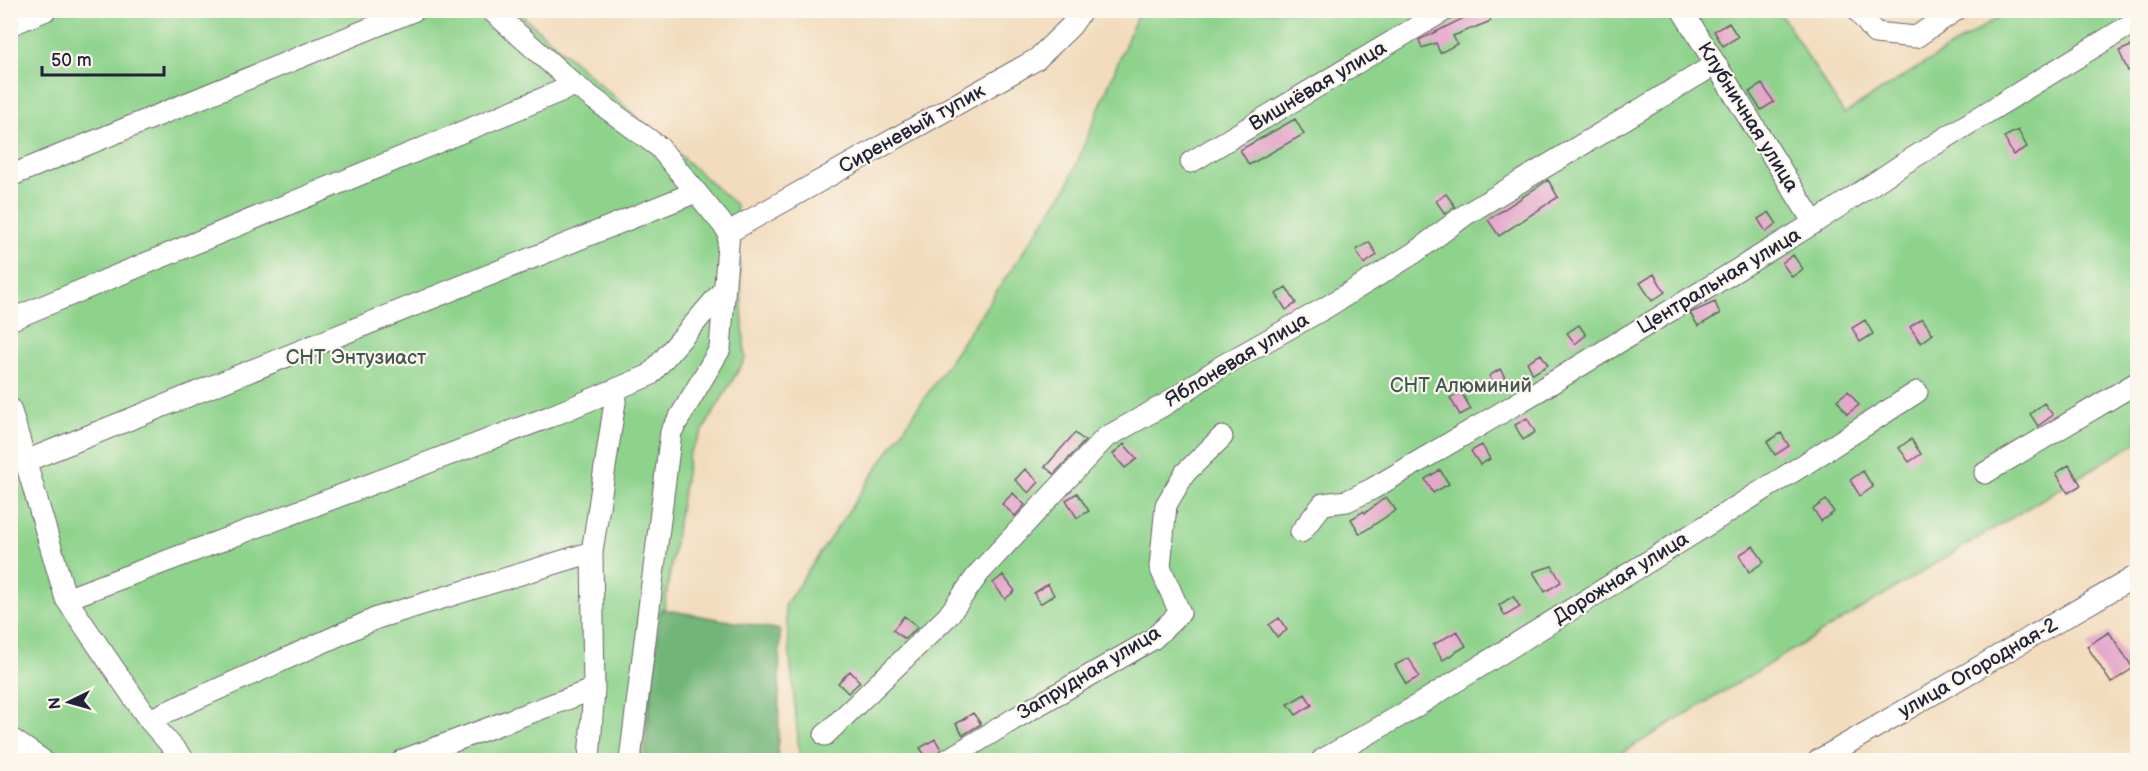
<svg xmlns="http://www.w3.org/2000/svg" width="2148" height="771" font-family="'Balsamiq Sans',sans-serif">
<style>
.green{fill:#8ed38c;stroke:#587a64;stroke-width:1.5}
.forest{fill:#72b578;stroke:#4a6c5a;stroke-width:1.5}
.building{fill:#e5a6ca}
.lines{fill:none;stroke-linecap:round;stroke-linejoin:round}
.minor-casing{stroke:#6b6368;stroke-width:23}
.minor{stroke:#fff;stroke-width:21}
.labels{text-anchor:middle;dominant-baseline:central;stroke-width:4.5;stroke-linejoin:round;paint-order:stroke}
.street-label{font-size:20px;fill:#22223b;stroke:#fbf7ec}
.park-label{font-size:20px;fill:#425753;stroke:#fbf7ec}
</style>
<rect width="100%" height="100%" fill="#fbf7ec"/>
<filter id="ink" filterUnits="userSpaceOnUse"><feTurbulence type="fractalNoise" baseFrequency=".0167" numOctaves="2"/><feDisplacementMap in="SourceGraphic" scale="12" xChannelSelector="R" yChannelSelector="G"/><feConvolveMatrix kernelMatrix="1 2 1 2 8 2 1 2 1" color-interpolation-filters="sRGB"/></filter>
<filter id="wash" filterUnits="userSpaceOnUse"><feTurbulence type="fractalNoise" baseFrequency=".008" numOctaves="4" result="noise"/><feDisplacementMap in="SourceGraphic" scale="24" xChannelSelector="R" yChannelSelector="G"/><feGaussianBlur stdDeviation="1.35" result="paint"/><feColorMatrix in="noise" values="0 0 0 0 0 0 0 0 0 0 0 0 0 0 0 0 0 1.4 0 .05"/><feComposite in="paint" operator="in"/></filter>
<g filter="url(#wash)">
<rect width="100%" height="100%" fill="#f2dcbd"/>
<path class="green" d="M10 11H517L736 205 745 359 689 454 640 760H11Z
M1139 11H1779L1844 114 2008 11H2137V442L1610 760H800L785 605 1067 187Z"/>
<path class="forest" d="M661 609 780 630 778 760H644Z"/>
<g id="blocks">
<path class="building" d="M1465 10H1486L1491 21 1453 36 1457 44 1440 53 1436 43 1422 48 1419 40 1468 16Z
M1729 23 1738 37 1723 46 1714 31Z
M2131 46 2138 56V66L2128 71 2119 51Z
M1762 84 1774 102 1761 110 1749 92Z
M1295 119 1304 134 1249 165 1240 150Z
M2018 130 2027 147 2013 155 2004 137Z
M1548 180 1558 197 1499 236 1488 220Z
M1446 194 1455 206 1445 214 1436 201Z
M1769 212 1777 224 1766 232 1758 219Z
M1369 242 1377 255 1364 264 1356 250Z
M1793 255 1803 269 1792 277 1782 263Z
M1654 274 1665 292 1652 301 1640 283Z
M1286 287 1296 303 1286 310 1276 294Z
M1715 302 1720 314 1698 326 1690 313Z
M1922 318 1933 334 1921 343 1910 327Z
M1865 320 1873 334 1860 342 1852 328Z
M1579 325 1586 335 1575 344 1567 333Z
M1541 354 1548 365 1533 374 1527 362Z
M1500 369 1509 384 1498 391 1489 376Z
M1848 391 1859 405 1847 414 1837 400Z
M1461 392 1471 409 1460 415 1450 398Z
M2044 403 2053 415 2038 426 2030 414Z
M1527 418 1535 432 1523 440 1515 425Z
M1075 433 1085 441 1054 474 1045 467Z
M1781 433 1789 446 1775 455 1767 442Z
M1911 439 1921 454 1909 462 1899 448Z
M1124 444 1137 459 1125 468 1113 454Z
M1482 445 1490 459 1480 465 1471 451Z
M2069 465 2081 485 2068 493 2056 473Z
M1025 469 1039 482 1029 493 1015 480Z
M1440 470 1449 484 1433 493 1425 479Z
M1863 471 1873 487 1860 496 1850 480Z
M1013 493 1025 505 1015 516 1002 504Z
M1077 493 1089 511 1077 518 1066 500Z
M1386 497 1396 510 1360 534 1351 519 1364 511 1365 513Z
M1826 500 1834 512 1821 521 1813 509Z
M1753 546 1764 562 1749 572 1739 555Z
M1552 566 1561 582 1545 592 1533 572Z
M1003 575 1015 591 1005 599 993 583Z
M1048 584 1054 595 1040 604 1034 593Z
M1513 596 1520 607 1505 616 1499 605Z
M904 616 918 627 905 639 893 630Z
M1279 618 1287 630 1277 637 1269 625Z
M1457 631 1466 646 1443 660 1433 645Z
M2109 632 2133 668 2111 683 2087 646Z
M1409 658 1419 677 1406 684 1395 665Z
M850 671 860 682 848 693 838 683Z
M1305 694 1312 705 1296 715 1288 704Z
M973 713 981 724 963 735 956 724Z
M935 739 941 749 935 757 928 760 920 748Z"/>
</g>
</g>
<g filter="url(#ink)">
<use href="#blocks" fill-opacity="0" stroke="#6b6368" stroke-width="1.5"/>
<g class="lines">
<g class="minor-casing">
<path id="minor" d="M491 10 575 85 659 147 729 232 720 349 671 432 630 760
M1682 10 1814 223
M1857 10 1875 33 1916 37 1956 10
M10 25 46 10
M1191 162 1445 10
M10 176 415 10
M729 232 1037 59 1071 26 1082 10
M10 320 575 85
M10 408 66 599 149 720 184 760
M26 461 696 192
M1985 473 2138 382
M1301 532 1323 504 1347 501 1372 489 1555 381 1814 223 1903 164 2138 20
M66 599 549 417 650 375 725 288
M149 720 377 618 592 552
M825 735 948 616 979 573 1105 438 1166 404 1222 366 1325 308 1414 253 1465 215 1716 64
M10 738 42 760
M403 760 594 689
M589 760 594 689 592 552 617 389
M947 760 1014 719 1153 639 1180 613 1160 567 1166 505 1185 473 1222 437
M1322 760 1405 713 1805 464 1917 392
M1819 760 2138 575"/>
</g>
<use href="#minor" class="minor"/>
</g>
</g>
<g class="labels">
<g class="street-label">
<text transform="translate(1318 86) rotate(-31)">Вишнёвая улица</text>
<text transform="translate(1748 117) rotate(58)">Клубничная улица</text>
<text transform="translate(912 129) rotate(-29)">Сиреневый тупик</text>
<text transform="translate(1719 281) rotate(-31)">Центральная улица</text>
<text transform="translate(1237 360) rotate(-31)">Яблоневая улица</text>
<text transform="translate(1621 578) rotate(-32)">Дорожная улица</text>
<text transform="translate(1978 668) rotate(-30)">улица Огородная-2</text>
<text transform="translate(1089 673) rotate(-31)">Запрудная улица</text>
</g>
<g class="park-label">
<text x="356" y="358">СНТ Энтузиаст</text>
<text x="1461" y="386">СНТ Алюминий</text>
</g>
</g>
<rect width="2148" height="771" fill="none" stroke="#fbf7ec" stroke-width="36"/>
<g transform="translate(69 702) rotate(265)" stroke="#fbf7ec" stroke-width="4.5" paint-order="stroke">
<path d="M0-4.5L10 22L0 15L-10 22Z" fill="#22223b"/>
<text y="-9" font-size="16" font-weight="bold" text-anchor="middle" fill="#22223b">N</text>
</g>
<path d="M42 66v9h122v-9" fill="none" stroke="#22223b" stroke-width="3"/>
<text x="51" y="66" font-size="18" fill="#22223b" stroke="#fbf7ec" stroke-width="4.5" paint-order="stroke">50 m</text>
</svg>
